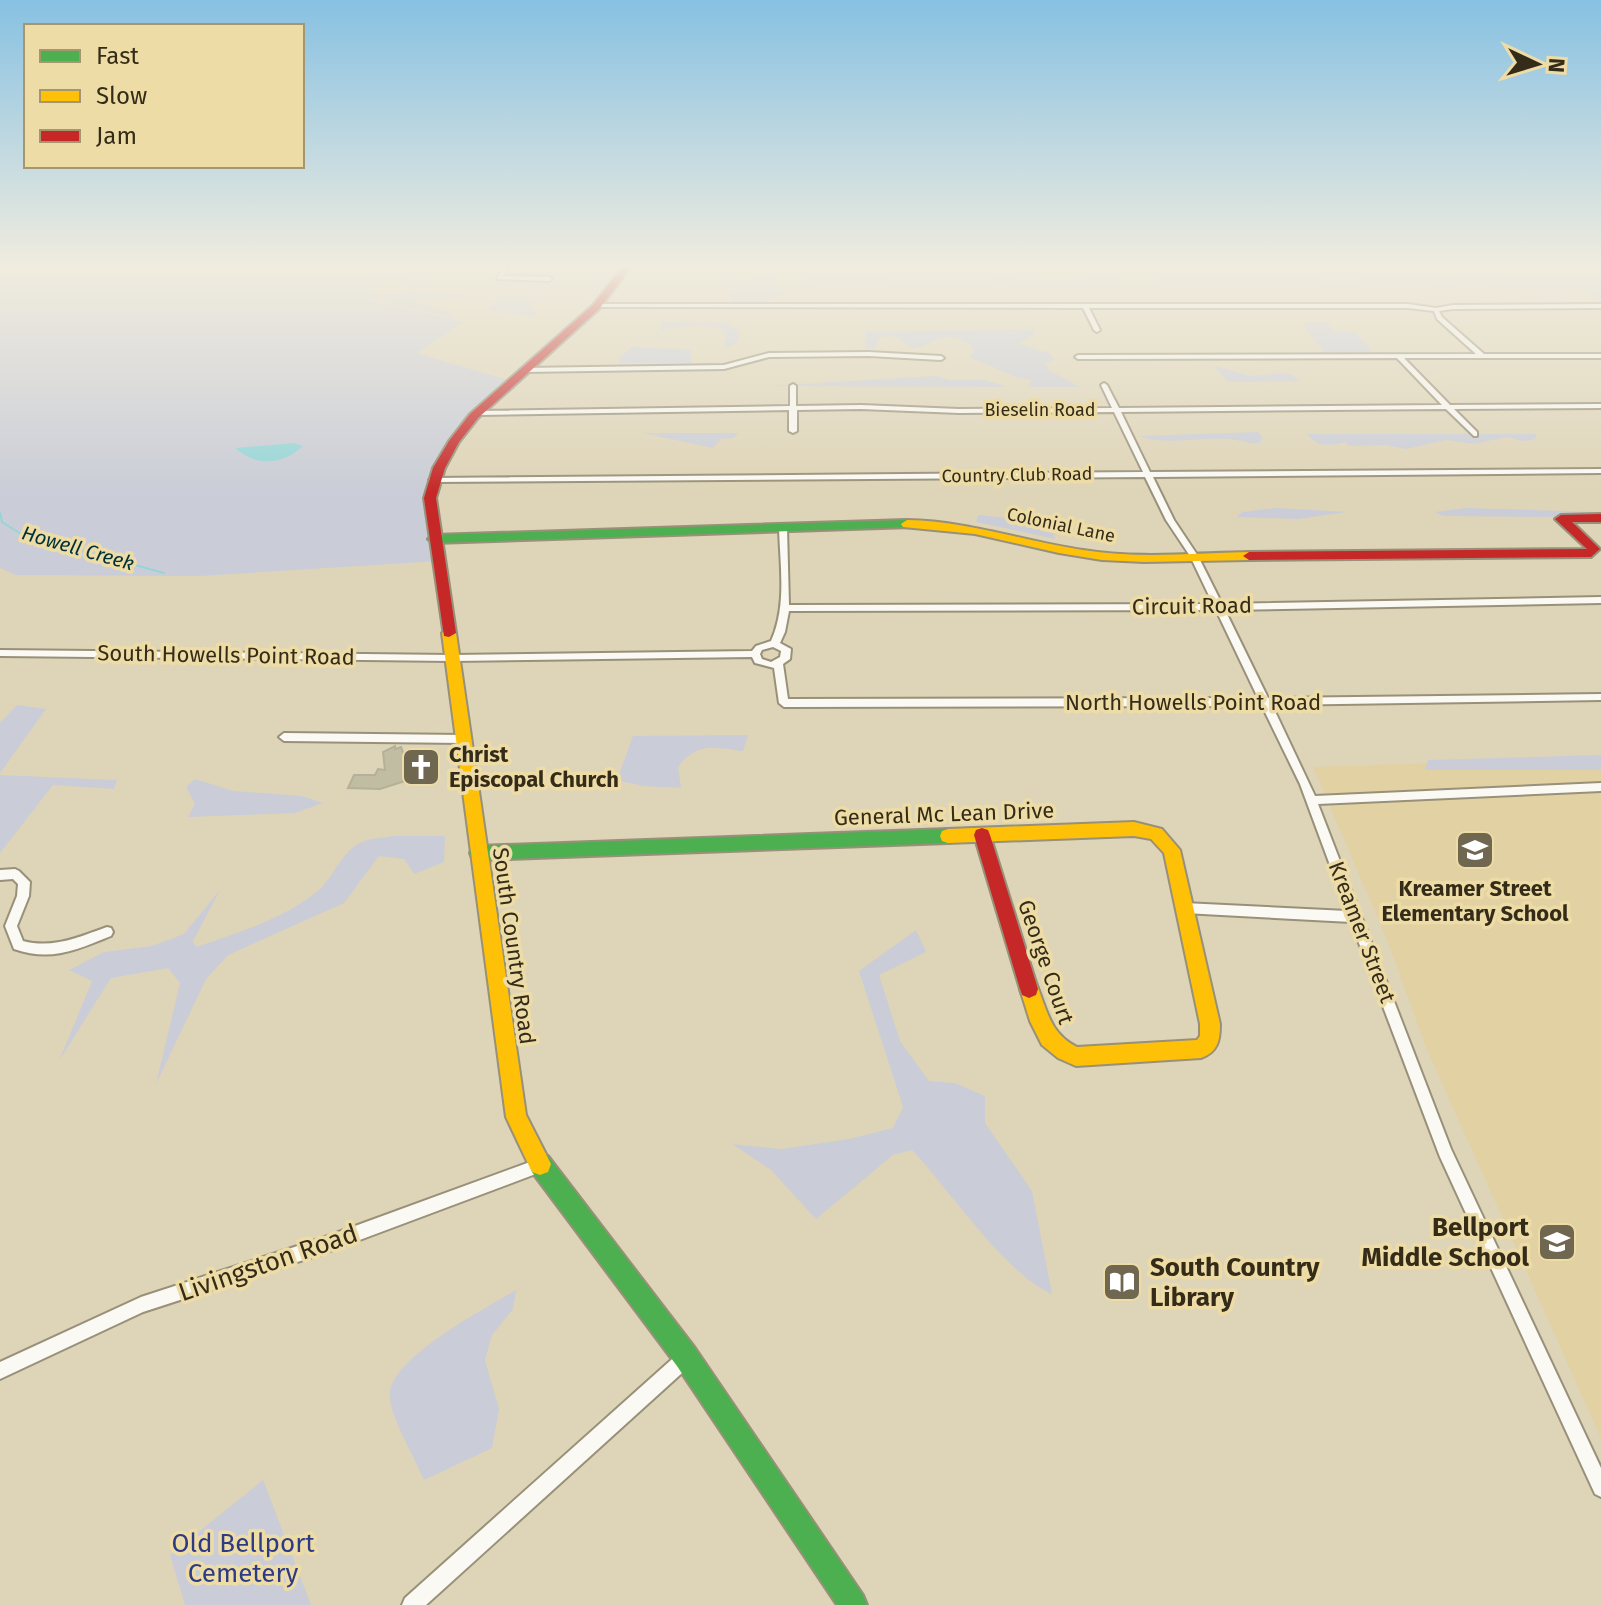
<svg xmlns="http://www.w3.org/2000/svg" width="1601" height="1605" font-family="'Fira Sans',sans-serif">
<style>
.built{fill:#e1d1a3}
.green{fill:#cacdd7}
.water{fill:#95d5d8}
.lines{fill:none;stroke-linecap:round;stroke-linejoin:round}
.stream{stroke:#95d5d8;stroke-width:2}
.building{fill:#c1bda2;stroke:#b4b099;stroke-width:2}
.street-casing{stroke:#989079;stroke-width:4}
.fast-casing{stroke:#989079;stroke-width:4}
.slow-casing{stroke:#989079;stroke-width:4}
.jam-casing{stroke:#989079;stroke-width:4}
.street{fill:#faf9f4;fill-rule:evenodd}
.fast{fill:#4caf50;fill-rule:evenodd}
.slow{fill:#ffc107;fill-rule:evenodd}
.jam{fill:#c62828;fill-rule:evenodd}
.labels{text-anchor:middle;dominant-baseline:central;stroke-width:7;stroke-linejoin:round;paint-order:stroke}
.far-street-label{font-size:18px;fill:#342c18;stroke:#eedca7}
.far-water-label{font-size:20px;font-style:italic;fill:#003037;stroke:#eedca7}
.street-label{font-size:22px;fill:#342c18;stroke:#eedca7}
.poi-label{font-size:22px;font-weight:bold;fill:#342c18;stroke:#eedca7;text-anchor:start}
.near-poi-label{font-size:26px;font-weight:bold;fill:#342c18;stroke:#eedca7;text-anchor:end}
.near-street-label{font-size:26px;fill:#342c18;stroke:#eedca7}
.near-park-label{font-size:26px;fill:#2d3b84;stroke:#eedca7}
</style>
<rect width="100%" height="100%" fill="#ded4b7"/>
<path class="built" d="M1601 757V1438L1426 1047 1386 937 1313 767Z"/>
<path class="green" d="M35 268H421L410 283 373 281 371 295 413 292 460 295 453 300 410 301 449 312 456 319 371 298V301L462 322 417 353 511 381 453 440 433 480 439 561 200 576 16 575 0 568V274Z
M748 268H773L775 282 772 286 781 288 782 295 767 302 730 304 734 285 766 278V274Z
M833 268C854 268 869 278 889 281H984L996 279 995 268H1004L1013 281 1083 282 1086 278 1084 268H1121L1110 273 1118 287 814 284 810 280 832 278Z
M1178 268 1192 273 1253 275 1263 270 1318 277 1321 282C1335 283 1354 289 1363 276L1391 273 1370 268H1444L1468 273 1550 272 1601 276V301L1583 287 1550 290 1460 284 1448 289 1423 285H1163L1151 269Z
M500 297 539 300 530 307 535 311 536 316 487 310Z
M662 322 724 323 740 330V337L733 346 724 347 726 332C712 323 676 326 660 331Z
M1302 323H1328L1335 332H1355L1372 352H1324Z
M1013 329 1034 330 1033 335 1018 344 1049 353 1055 360 1045 363 1049 370 1079 387H1028L1031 380 1018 378 969 357 974 353 971 345C941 328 941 342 913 349 901 340 896 332 880 338L876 348 865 349 866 332Z
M631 347 691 350V363H619L620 358Z
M1214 366 1251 376 1287 373 1302 381 1228 382Z
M936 376 949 380H984L1007 387 765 386Z
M1258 432 1263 438 1259 443C1247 444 1238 439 1227 439 1199 437 1166 446 1139 436Z
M642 433H738L734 438 721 439 713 448Z
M1307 434H1536V439L1522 441 1507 437 1474 444 1447 440 1406 449 1385 445 1349 446 1345 442C1329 446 1318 448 1307 434Z
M1277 508 1347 512 1298 519 1237 517 1242 512Z
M1465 508 1601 512V513L1547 517 1443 516 1435 512Z
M978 515 1017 519 1047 517 1053 525 1055 539 976 522Z
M17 705 46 709 0 773V723Z
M748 735 743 751C714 748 698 741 678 767L681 788 643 786 617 780 633 736Z
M1601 755V770H1425L1428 760Z
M0 775 117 780 114 789 53 785 0 853Z
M195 779 233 791 302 796 323 803 295 813 188 817 195 804 186 787Z
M392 836H445L444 862 414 874 404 859 379 856 344 903 228 955 206 979 156 1084 180 983 168 968 111 978 59 1061 92 981 69 970 104 952 152 946 184 934 220 890 193 941 196 947C237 933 287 918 320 889 334 876 343 849 362 842 370 838 383 838 392 836Z
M916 930 926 952 879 975 900 1041 929 1081 955 1083 985 1096V1123L1032 1191 1052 1294C1006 1275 949 1189 912 1150L893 1155 816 1219 771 1170 732 1144 781 1149 849 1139 893 1128 903 1107 859 971Z
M516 1290 513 1309 492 1335 485 1360 499 1409 492 1448 424 1480C415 1459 393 1421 390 1400 382 1361 487 1308 516 1290Z
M263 1480 311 1605H185L170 1555Z"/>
<path class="water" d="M294 443 303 446C283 465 256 467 235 448Z"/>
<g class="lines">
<path class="stream" d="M0 513 2 522 21 534 164 573"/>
</g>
<path class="building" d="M395 746V749L401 747 407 763 429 757 434 778 416 784H409L408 780 380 789 348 788 354 775H375L378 769 385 770 383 752Z"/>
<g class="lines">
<g class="street-casing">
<path id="street" d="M502 268H508L503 276 549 277 552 279 549 281 497 279Z
M598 304H1408L1436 308 1453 305 1601 304V308L1453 309 1439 311 1442 317 1484 354H1601V358H1404L1450 405 1601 404V408L1454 409 1477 432V436H1474L1446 409 1121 412 1150 472 1601 469V473L1153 477 1174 520 1198 556 1222 604 1601 597V603L1225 610 1268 698 1601 694V700L1272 705 1315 796 1601 783V791L1318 804 1451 1149 1601 1468V1497L1595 1494 1440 1157 1351 922 1184 913 1180 912 1178 908 1180 904 1184 903 1347 911 1300 784 1262 706 784 707 779 703 774 668 755 663 752 657 452 661 0 656V650L452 655 752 651 756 646 771 641C787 606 780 565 779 528L783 526 787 528 789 605 1213 604 1190 556 1166 520 1145 477 433 482 429 480 433 478 1143 472 1114 412 959 413 861 409 797 410V431L793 433 789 431V410L479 415 475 413 479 411 790 406V386L793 384 796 386V406L861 405 959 409 1112 408 1101 385 1104 383 1107 385 1119 408 1442 405 1397 358 1078 359 1075 357 1078 355 1476 354 1437 319 1434 311 1408 308H1089L1100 330 1097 332 1094 330 1083 308 596 307V305ZM1216 610 1258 698 788 699 783 664 790 659 791 649 780 643 785 632 789 611ZM773 647 781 651 780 657 771 662 762 659 760 654 762 650Z
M869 352 941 356 944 358 941 360 869 356 769 357 724 369 523 372 520 370 523 368 724 365 769 353Z
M284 733 464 735 469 739 464 743 284 741 279 737Z
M15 869 19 871 30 882 29 896 17 926 23 941C53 949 79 937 107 927L111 928 113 932 111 936C76 950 51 962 14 949L5 926 17 896 18 884 13 879 0 880V870Z
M541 1158 546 1160 548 1165 546 1170 541 1172 325 1253 143 1312 0 1379V1362L141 1297 325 1237Z
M686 1350 692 1352 694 1358 692 1364 426 1605H402L405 1598 680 1352Z"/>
</g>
<g class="fast-casing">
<path id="fast" d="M907 520 913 524 911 527 434 543 428 539 434 535Z
M948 829 954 831 956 836 954 841 948 843 478 860 472 858 470 853 472 848 478 846Z
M540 1153 548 1156 695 1348 863 1595 867 1605H837L677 1366 532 1172 529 1164 532 1156Z"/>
</g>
<g class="slow-casing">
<path id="slow" d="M907 520C968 521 1023 541 1083 550 1138 559 1194 553 1249 552L1255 556 1249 560 1144 562 1102 560 1059 553 975 534 903 527 901 524Z
M449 629 456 633 526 1115 551 1164 548 1172 540 1175 532 1172 506 1117 442 633Z
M1134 822 1162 829 1180 850 1220 1024C1220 1040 1218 1052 1201 1058L1076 1066 1058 1058 1042 1045 1030 1021 1020 989 1022 983 1029 980 1036 983C1047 1009 1049 1033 1077 1047L1197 1040 1200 1036V1024L1164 853 1151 839 1134 836 948 843 942 841 940 836 942 831 948 829Z"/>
</g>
<g class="jam-casing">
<path id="jam" d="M622 268H630L599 309 478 418 459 442 445 468 436 498 456 633 449 637 444 636 424 498 433 468 449 441 470 414 593 305Z
M1601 514V522H1572L1600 549 1591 557 1249 560 1243 556 1249 552 1587 549 1555 519 1561 515Z
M982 828 988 830 990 835 1038 989 1036 995 1029 998 1022 995 1020 989 974 835 976 830Z"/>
</g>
<use href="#street" class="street"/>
<use href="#fast" class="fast"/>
<use href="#slow" class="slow"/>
<use href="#jam" class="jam"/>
</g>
<linearGradient id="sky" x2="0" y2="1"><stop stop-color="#87c1e2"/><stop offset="0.54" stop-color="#f0ecdf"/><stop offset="1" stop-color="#f0ecdf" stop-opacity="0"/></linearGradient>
<rect width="1601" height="493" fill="url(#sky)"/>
<defs>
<g id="church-square" transform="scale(2)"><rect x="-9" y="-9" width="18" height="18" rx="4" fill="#706750" stroke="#eedca7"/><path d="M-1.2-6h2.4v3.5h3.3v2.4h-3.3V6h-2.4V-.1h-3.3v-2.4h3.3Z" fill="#fff"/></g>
<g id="school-square" transform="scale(2)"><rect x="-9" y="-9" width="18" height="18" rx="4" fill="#706750" stroke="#eedca7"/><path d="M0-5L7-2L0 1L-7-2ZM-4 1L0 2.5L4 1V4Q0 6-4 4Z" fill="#fff"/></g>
<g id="library-square" transform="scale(2)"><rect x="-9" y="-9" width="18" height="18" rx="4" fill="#706750" stroke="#eedca7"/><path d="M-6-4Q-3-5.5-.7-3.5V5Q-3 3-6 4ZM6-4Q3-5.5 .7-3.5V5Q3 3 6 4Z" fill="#fff"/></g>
</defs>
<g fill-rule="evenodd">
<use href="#church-square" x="421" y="767"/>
<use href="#school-square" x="1475" y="850"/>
<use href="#school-square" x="1557" y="1242"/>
<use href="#library-square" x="1122" y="1282"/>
</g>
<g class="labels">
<g class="far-street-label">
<text x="1040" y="410">Bieselin Road</text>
<text transform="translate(1017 475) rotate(-1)">Country Club Road</text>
<text transform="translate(1061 525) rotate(12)">Colonial Lane</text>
</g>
<g class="far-water-label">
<text transform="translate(78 548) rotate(16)">Howell Creek</text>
</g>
<g class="street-label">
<text transform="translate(1192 606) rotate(-1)">Circuit Road</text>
<text transform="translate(226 655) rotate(1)">South Howells Point Road</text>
<text x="1193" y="702">North Howells Point Road</text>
<text transform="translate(944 814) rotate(-2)">General Mc Lean Drive</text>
<text transform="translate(1362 932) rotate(69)">Kreamer Street</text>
<text transform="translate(514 946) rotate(82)">South Country Road</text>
<text transform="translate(1046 962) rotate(71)">George Court</text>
</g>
<g class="poi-label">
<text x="449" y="754">Christ<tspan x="449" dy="25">Episcopal Church</tspan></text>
<text x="1475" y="888" text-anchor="middle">Kreamer Street<tspan x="1475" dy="25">Elementary School</tspan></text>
</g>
<g class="near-poi-label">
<text x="1529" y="1227">Bellport<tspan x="1529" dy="30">Middle School</tspan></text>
<text x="1150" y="1267" text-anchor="start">South Country<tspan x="1150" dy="30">Library</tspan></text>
</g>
<g class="near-street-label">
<text transform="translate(268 1263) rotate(-19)">Livingston Road</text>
</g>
<g class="near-park-label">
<text x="243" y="1543">Old Bellport<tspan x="243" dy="30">Cemetery</tspan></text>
</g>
</g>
<rect x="24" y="24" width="280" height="144" fill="#eedca7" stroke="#a4966e" stroke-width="2"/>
<rect x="40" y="50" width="40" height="12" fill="#4caf50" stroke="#a4966e" stroke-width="2"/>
<text x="96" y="64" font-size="24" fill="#342c18">Fast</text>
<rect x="40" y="90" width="40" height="12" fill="#ffc107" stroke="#a4966e" stroke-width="2"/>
<text x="96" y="104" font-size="24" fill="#342c18">Slow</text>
<rect x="40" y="130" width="40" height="12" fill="#c62828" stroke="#a4966e" stroke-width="2"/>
<text x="96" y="144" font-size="24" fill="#342c18">Jam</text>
<g transform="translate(1537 64) rotate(94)" stroke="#eedca7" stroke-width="6" paint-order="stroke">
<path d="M0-6L14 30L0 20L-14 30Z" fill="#342c18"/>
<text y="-12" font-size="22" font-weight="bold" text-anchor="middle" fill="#342c18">N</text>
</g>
</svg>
